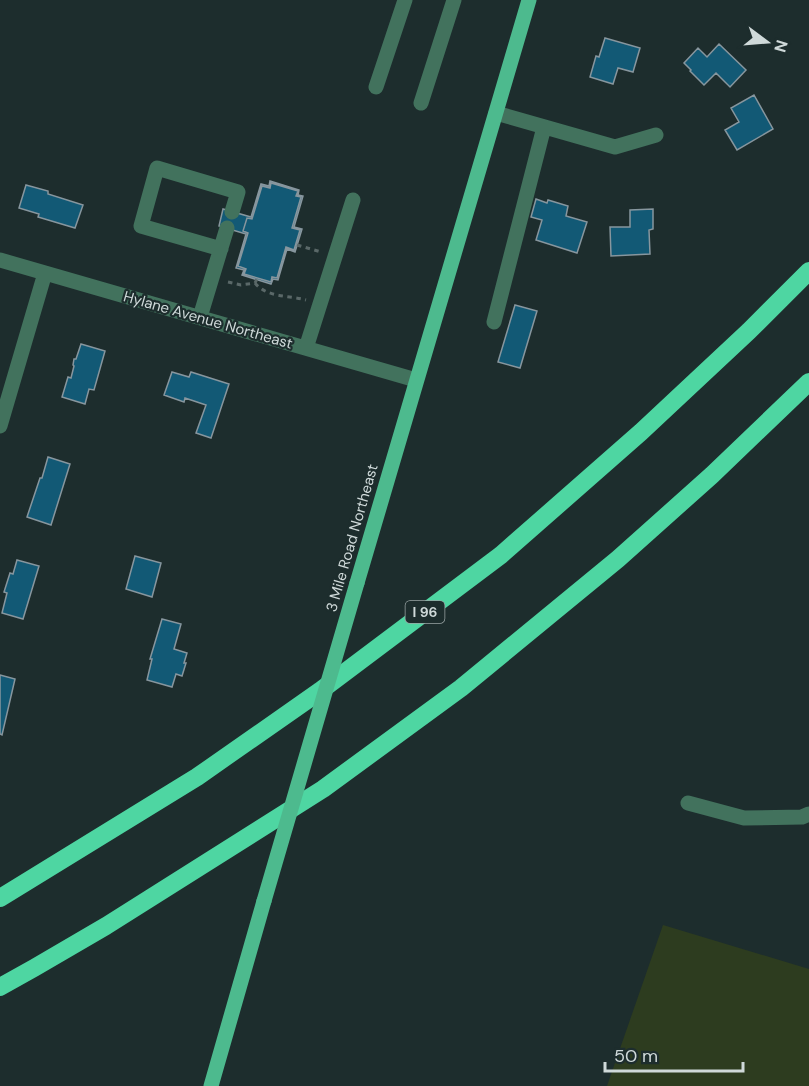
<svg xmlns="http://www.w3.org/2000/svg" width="809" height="1086" font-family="'DM Sans',sans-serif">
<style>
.green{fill:#2d3c1f}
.building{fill:#125975;stroke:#87969e;stroke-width:1.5;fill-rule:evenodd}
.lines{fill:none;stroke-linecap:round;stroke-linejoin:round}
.path{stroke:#5a6868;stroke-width:3;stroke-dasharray:4.5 4.5;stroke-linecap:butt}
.minor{stroke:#42725d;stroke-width:15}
.major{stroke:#4dba8e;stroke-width:15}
.highway{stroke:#4ed6a2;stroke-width:18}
.major-bridge{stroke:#4dba8e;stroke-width:15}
.labels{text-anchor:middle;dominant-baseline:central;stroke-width:4.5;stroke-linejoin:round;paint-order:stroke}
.shield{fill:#1d2d2d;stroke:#9aa5a5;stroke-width:1.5}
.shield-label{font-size:14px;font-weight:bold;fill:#cfd9d9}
.street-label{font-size:15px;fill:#cfd9d9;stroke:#1d2d2d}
</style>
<rect width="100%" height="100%" fill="#1d2d2d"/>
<path class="green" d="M663 925 809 969V1086H607Z"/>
<path class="building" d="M605 38 640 48 633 72 618 68 613 84 590 77 596 56 599 57Z
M719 44 746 70 730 87 716 73 704 85 690 71 691 70 684 63 698 48 707 57Z
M754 95 773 129 737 150 725 130 739 122 731 108Z
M270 181 299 190 298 195 303 196 294 227 302 229 295 252 287 249 278 280 273 279 271 284 242 275 244 270 236 268 246 234 219 226 223 209 251 217 261 184 269 186ZM271 183 298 191 296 196 301 197 292 228 300 230 294 250 286 247 277 278 272 277 271 282 244 274 246 269 238 266 248 233 243 231 247 218 252 219 262 186 270 188Z
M271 183 298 191 296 196 301 197 292 228 300 230 294 250 286 247 277 278 272 277 271 282 244 274 246 269 238 266 248 233 243 231 247 218 252 219 262 186 270 188Z
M26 185 48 191V194L83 205 75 228 38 217 39 214 19 208Z
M536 199 547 203 548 200 568 206 566 216 587 222 577 253 536 240 542 220 531 217Z
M653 209V229L649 230 650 254 611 256 610 227H630V210Z
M515 305 537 311 520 368 498 362Z
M81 344 105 351 94 390 89 389 85 404 62 397 68 377 71 378 74 366 73 365 74 359H76Z
M172 372 189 377 191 372 229 384 211 438 196 433 206 405 185 398 184 402 164 395Z
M48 457 70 464 51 525 27 517 40 478H42Z
M135 556 161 563 152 597 126 589Z
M17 560 39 566 23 619 2 613 7 593 4 592 10 573 13 574Z
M162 619 181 624 174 649 187 653 184 663H186L182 676 176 674 172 687 147 680 152 659H150Z
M0 675 15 679 2 735 0 734Z"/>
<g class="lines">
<path class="path" d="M297 245 321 252
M228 282 241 285 255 283 257 279
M255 283C267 298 289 295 306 300"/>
<path class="minor" d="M376 87 405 0
M421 103 454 0
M496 113 615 147 656 135
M221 249 141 226 157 168 238 192 232 212
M0 260 416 380
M200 317 227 228
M494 322 544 127
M306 348 353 200
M0 426 45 273
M688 803 744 818 802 817 809 814"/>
<path class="major" d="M357 583 529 0
M211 1086 264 901"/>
<path class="highway" d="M0 898 197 777 320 691 501 555 641 432 749 331 809 271
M0 987 34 968 106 926 323 789 461 688 618 559 712 475 809 382"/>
<path class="major-bridge" d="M264 901 357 583"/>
</g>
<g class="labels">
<rect class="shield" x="405.5" y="601" width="39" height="22" rx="4.5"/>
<g class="shield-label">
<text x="425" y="612">I 96</text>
</g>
<g class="street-label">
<text transform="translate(208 320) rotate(16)">Hylane Avenue Northeast</text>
<text transform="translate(352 538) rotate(-74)">3 Mile Road Northeast</text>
</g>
</g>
<g transform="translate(767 42) rotate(106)" stroke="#1d2d2d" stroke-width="4.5" paint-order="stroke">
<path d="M0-4.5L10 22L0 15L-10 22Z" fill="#cfd9d9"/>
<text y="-9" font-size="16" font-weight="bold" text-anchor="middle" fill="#cfd9d9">N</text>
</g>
<path d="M605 1062v9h138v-9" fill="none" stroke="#cfd9d9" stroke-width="3"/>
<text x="614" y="1062" font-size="18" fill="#cfd9d9" stroke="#1d2d2d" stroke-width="4.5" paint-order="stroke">50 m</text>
</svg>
